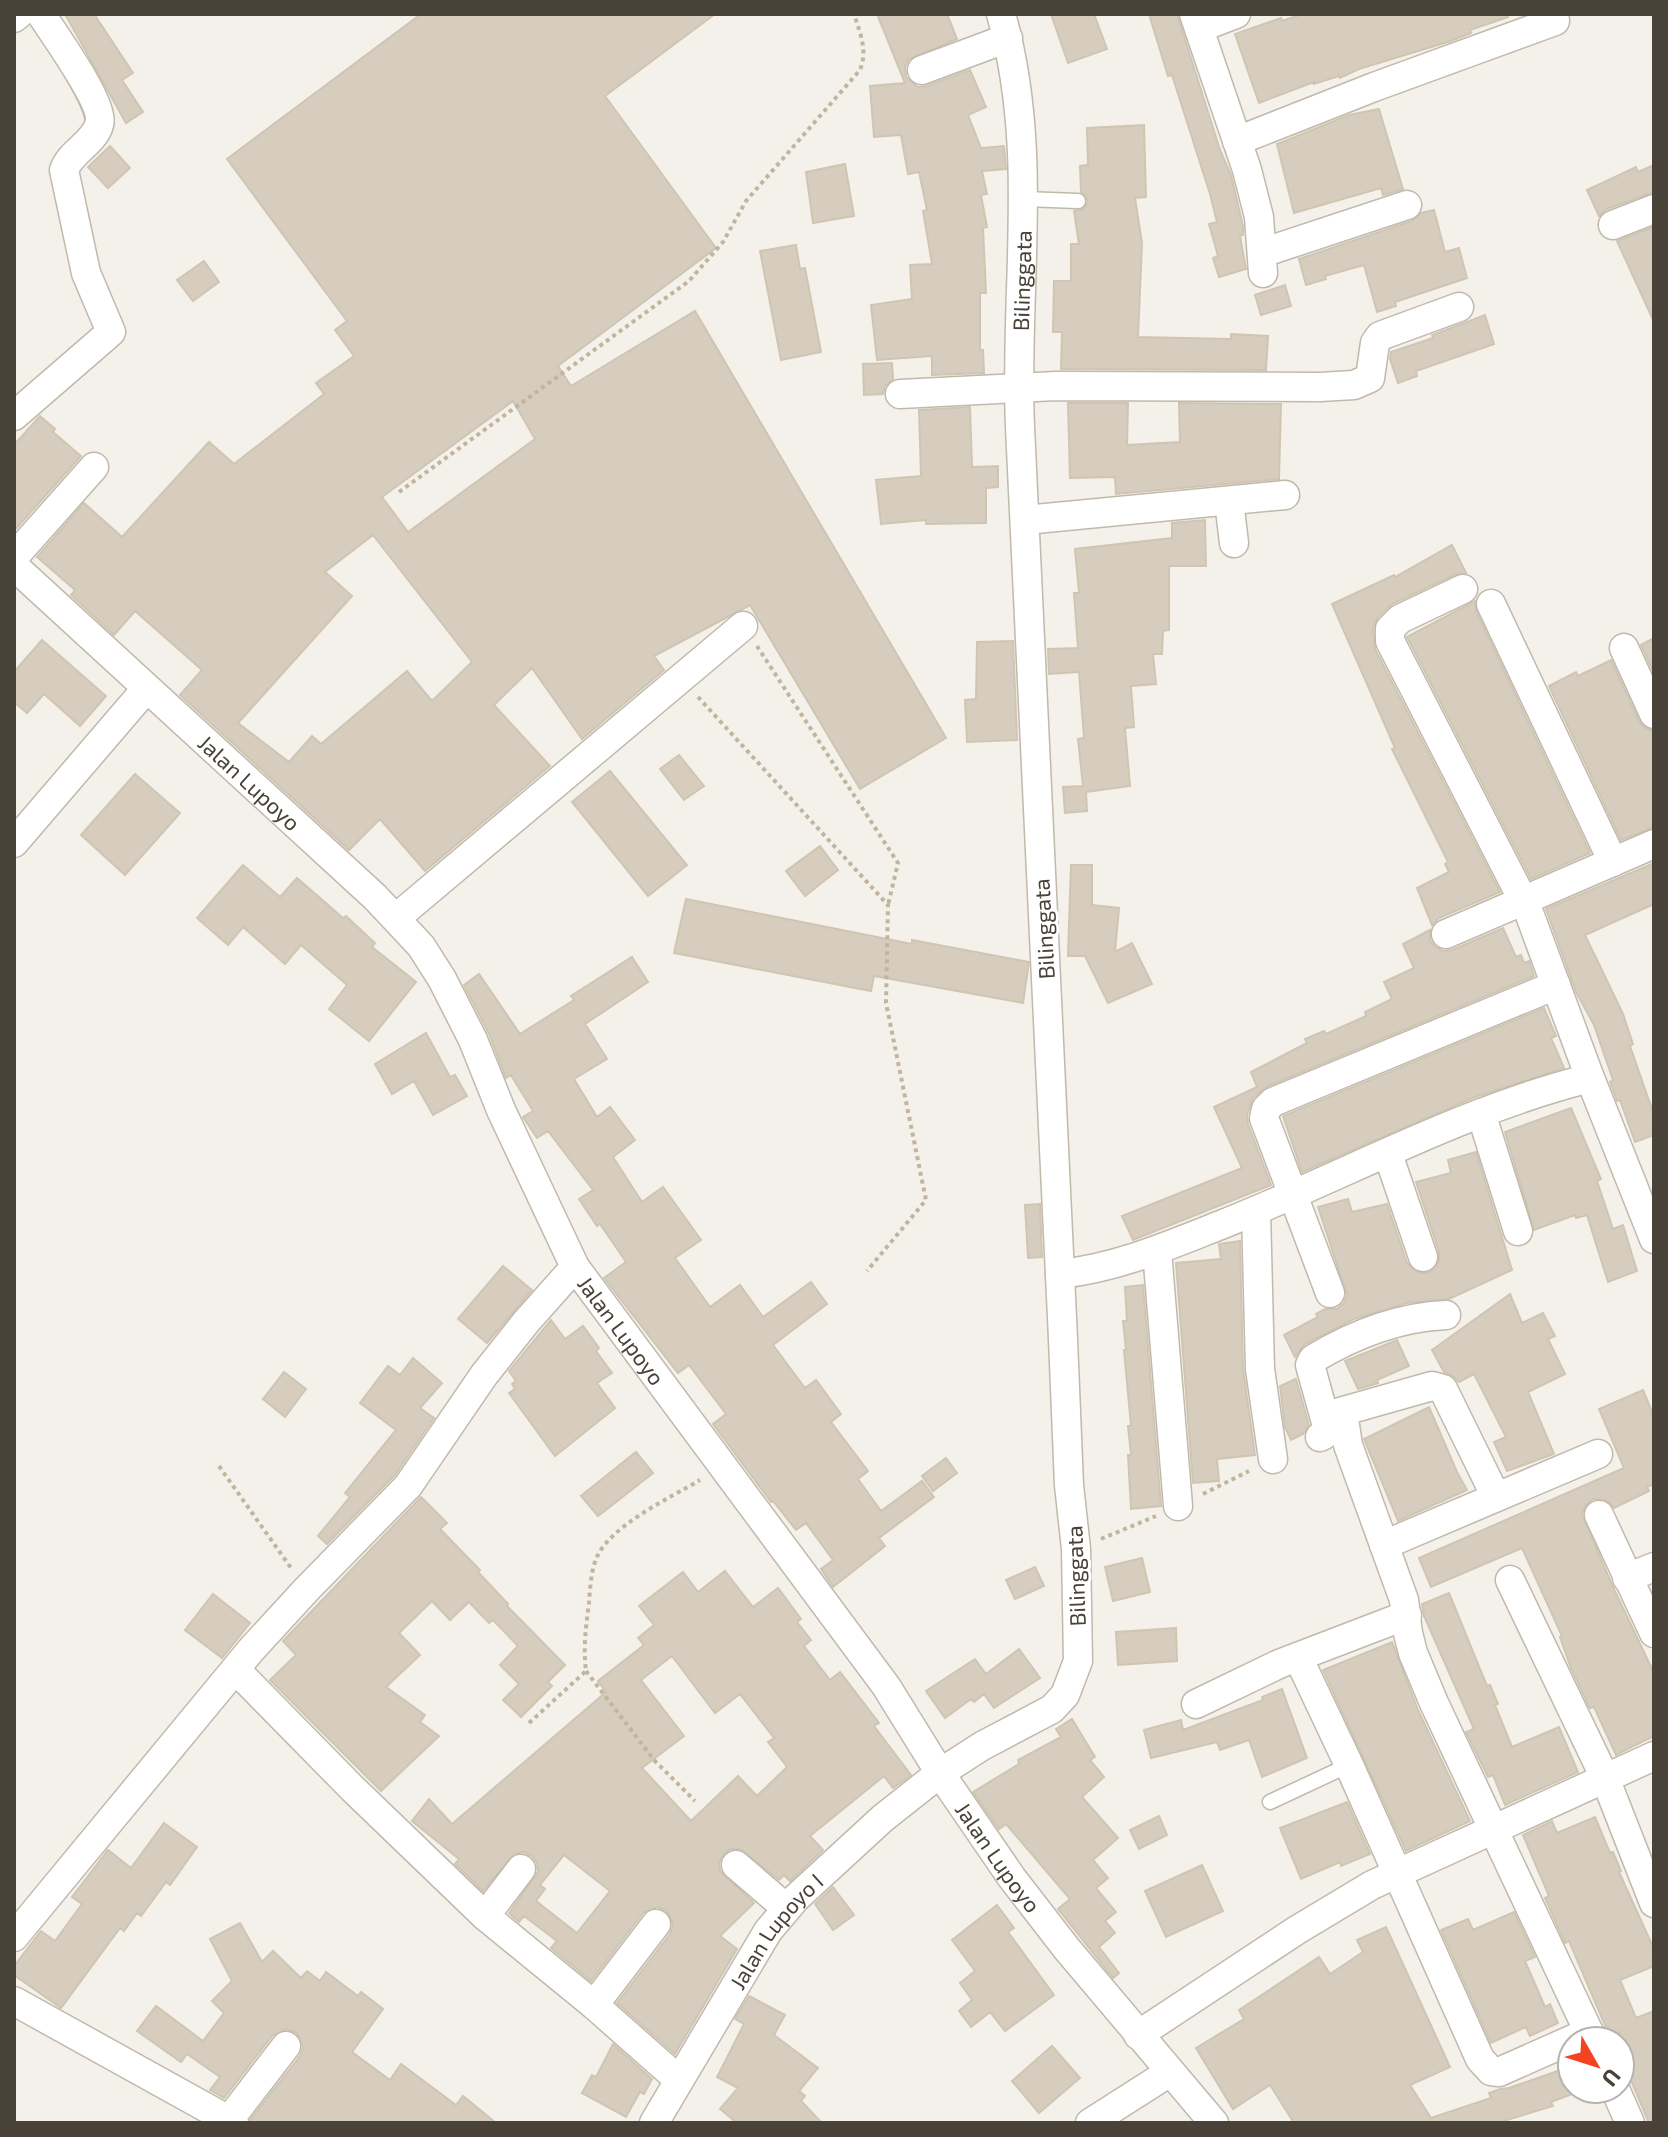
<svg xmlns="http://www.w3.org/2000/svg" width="1668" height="2137" font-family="'Exo 2',sans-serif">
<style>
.building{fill:#d6cdbf;stroke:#d0c5b2;stroke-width:2;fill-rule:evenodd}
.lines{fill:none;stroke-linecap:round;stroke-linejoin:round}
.service-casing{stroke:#c0b9ac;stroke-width:17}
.minor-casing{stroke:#c0b9ac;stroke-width:31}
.path{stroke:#c1b59e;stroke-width:4;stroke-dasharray:4 4;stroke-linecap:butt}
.service{stroke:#fff;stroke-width:14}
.minor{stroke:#fff;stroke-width:28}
.labels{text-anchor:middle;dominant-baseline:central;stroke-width:6;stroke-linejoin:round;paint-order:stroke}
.street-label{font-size:22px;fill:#484238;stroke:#fff}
</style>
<rect width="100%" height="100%" fill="#f4f1ea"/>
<path class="building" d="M65 14H94L133 73 122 80 143 112 126 123Z
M421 14H715L605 96 716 248 558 366 571 386 695 311 946 738 860 789 750 605 654 656 664 670 582 739 532 668 494 705 550 766 425 871 380 819 349 850 180 695 202 670 135 611 114 635 71 595 75 590 37 557 84 503 122 537 209 442 234 464 324 394 316 383 354 356 335 330 347 321 227 159ZM513 401 535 439 408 532 382 497ZM373 535 472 662 432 701 407 671 321 744 312 736 289 762 238 723 352 596 325 572Z
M877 14H947L957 39 909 59 905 66 906 77 918 87 927 86 970 70 986 107 968 115 981 148 1004 146 1006 169 982 171 987 194 981 195 987 227 983 228 986 293H980V350H983L984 373 932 375V356L877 360 871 305 912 299 910 265 932 264 923 211 927 210 919 172 908 174 901 135 874 137 870 86 905 83Z
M1051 14H1094L1107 49 1068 63Z
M1149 14H1177L1220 150 1231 175 1243 226V235L1240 236 1246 269 1219 277 1213 258 1218 256 1209 224 1217 222 1210 194 1172 75 1168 76Z
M1303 14H1508V17L1470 30 1471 33 1451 41 1359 69 1340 78 1339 76 1314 84V82L1259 103 1235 34 1281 18 1282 21Z
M1379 109 1403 189 1383 195 1381 188 1294 213 1277 144 1349 115Z
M1144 125 1146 197 1135 198 1142 243 1138 337 1231 339V334L1268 336 1266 370 1061 369 1062 332H1053L1054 281H1071V244H1079L1074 211 1083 209 1088 202 1086 196 1081 192 1080 166 1088 165 1087 128Z
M110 146 130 168 108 188 88 167Z
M845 164 854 216 813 223 806 172Z
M1654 165V192L1607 209 1599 216 1587 190 1636 167 1638 172Z
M1434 210 1445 252 1459 248 1467 278 1395 302 1396 306 1377 312 1364 265 1325 276 1326 279 1306 285 1299 259 1412 221 1421 213Z
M1654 227V322L1617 241Z
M796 245 800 269 805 268 821 352 781 360 760 251Z
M204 261 219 282 193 301 177 280Z
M1285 285 1291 306 1261 315 1255 295Z
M1485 315 1494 344 1416 371 1417 376 1398 383 1390 359 1391 352 1433 338 1432 335Z
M892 363 893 379 885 386 883 394 864 395 863 364Z
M1068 403H1128L1127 445 1180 442 1179 403 1281 404 1279 479 1116 494 1115 477 1070 478Z
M970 407 972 467 998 466V487L986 488V523L926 524V520L881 524 876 480 921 476 919 410Z
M40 416 55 429 53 432 81 456 14 531V445Z
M1205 520 1206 566H1169V630L1163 631 1162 654H1153L1156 684 1131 686 1134 727 1125 728 1130 786 1086 792 1087 811 1065 813 1063 787 1083 786 1078 739 1084 738 1079 672 1049 674 1048 649 1078 648 1074 593H1079L1075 549 1172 538V523Z
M1452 545 1466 573 1456 574 1392 604 1378 617 1373 629 1375 649 1500 892 1439 918 1432 925 1417 888 1449 872 1445 864 1448 862 1392 749 1395 748 1332 604 1394 575 1395 577Z
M1475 601 1476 611 1590 853 1531 879 1407 637Z
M1654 638V673L1641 645Z
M42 640 106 696 80 726 44 694 27 713 14 702V672Z
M1013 641 1017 740 967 742 965 700 976 699 977 642Z
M1611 660 1639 721 1645 728 1654 731V827L1621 840 1549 686 1576 672 1578 676Z
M679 755 704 786 684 800 660 769Z
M610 771 687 865 648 896 572 802Z
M135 774 180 813 125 875 81 835Z
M820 846 838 870 805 896 786 871Z
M1654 863V904L1585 935 1623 1014 1633 1044 1630 1046 1654 1115V1135L1635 1142 1620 1100 1617 1101 1610 1082 1613 1080 1594 1025 1576 992 1546 909Z
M243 865 280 897 297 878 343 918 346 916 375 943 372 947 416 982 369 1041 329 1009 347 985 301 945 285 964 243 927 228 945 197 918Z
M1071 865H1092V905L1119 908 1115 952 1132 943 1152 984 1108 1003 1085 956H1068Z
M686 899 912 944V940L1029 962 1023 1003 874 976 871 991 674 953Z
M1503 928 1516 957 1521 955 1524 963 1529 961 1534 976 1266 1087 1253 1098 1247 1115 1248 1124 1271 1185 1133 1240 1122 1216 1242 1168 1214 1107 1257 1087 1251 1072 1307 1043 1305 1039 1324 1031 1326 1034 1366 1016 1365 1012 1392 999 1384 982 1414 968 1403 944 1430 930V940L1435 947 1443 951 1452 950Z
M632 957 648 982 585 1024 607 1059 574 1079 597 1117 610 1107 635 1140 613 1157 642 1202 663 1187 701 1240 675 1258 710 1307 740 1285 763 1317 811 1282 827 1304 773 1345 805 1388 816 1380 841 1414 831 1422 868 1471 858 1479 881 1511 922 1481 934 1497 879 1538 885 1546 833 1587 821 1569 833 1560 806 1523 796 1530 773 1501 771 1502 713 1424 726 1414 689 1365 678 1373 604 1278 626 1262 600 1224 597 1226 579 1199 593 1190 548 1131 537 1138 523 1117 533 1111 511 1075 506 1078 489 1034 464 985 479 974 520 1034 574 1000 571 996Z
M1544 1008 1556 1036 1551 1038 1564 1068 1475 1097 1302 1172 1283 1116Z
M426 1033 450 1077 455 1075 467 1096 433 1115 414 1081 392 1094 375 1064Z
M1571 1108 1601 1179 1597 1181 1613 1229 1623 1225 1637 1271 1608 1282 1587 1215 1576 1218 1575 1215 1534 1230 1505 1132Z
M1476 1152 1512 1270 1449 1299 1407 1303 1354 1319 1305 1344 1295 1357 1284 1335 1318 1317 1316 1314 1325 1309H1337L1344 1303 1347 1295 1318 1207 1348 1199 1352 1212 1387 1204 1407 1263 1419 1273H1429L1439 1261V1252L1416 1182 1451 1173 1448 1160Z
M1040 1204 1042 1257 1028 1258 1025 1205Z
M1240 1241 1243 1369 1255 1455 1217 1459 1219 1481 1193 1483 1176 1263 1221 1259 1219 1244Z
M503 1266 532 1290 487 1343 458 1319Z
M1143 1285 1161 1506 1131 1509 1128 1455H1131L1128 1426H1131L1124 1350H1126L1123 1321H1127L1125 1287Z
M1510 1294 1522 1323 1543 1313 1555 1336 1548 1339 1565 1374 1528 1392 1554 1454 1507 1471 1494 1442 1506 1437 1474 1374 1459 1382 1453 1376 1444 1372 1432 1350Z
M551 1320 565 1339 583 1326 599 1348 596 1351 612 1373 597 1383 615 1408 555 1456 509 1393 515 1389 512 1384 516 1381 509 1371Z
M1397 1340 1409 1366 1377 1380 1378 1383 1358 1389 1345 1361Z
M413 1358 442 1383 420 1408 434 1418 395 1475 327 1544 318 1536 350 1497 345 1493 396 1430 360 1403 388 1366 400 1375Z
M284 1372 306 1389 285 1417 263 1399Z
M1296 1379 1309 1425 1303 1434 1291 1440 1285 1427 1280 1386Z
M1643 1390 1654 1417V1484L1647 1487 1649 1491 1614 1508 1608 1501 1593 1499 1586 1505 1582 1514 1612 1585 1654 1673V1736L1616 1755 1594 1707 1590 1708 1571 1668 1560 1637 1562 1636 1522 1548 1431 1587 1419 1558 1624 1468 1599 1409Z
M1429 1407 1457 1472 1467 1490 1398 1521 1364 1439Z
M636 1452 653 1473 598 1516 581 1496Z
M946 1458 957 1473 933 1491 922 1476Z
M421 1497 447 1523 440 1529 480 1570 478 1572 508 1604 507 1606 565 1665 548 1682 552 1686 521 1717 503 1700 519 1684 500 1665 518 1646 493 1620 489 1623 469 1602 450 1620 432 1601 399 1633 420 1655 386 1687 425 1715 420 1722 439 1736 381 1791 270 1680 296 1655 283 1641Z
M1142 1558 1150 1592 1113 1601 1105 1567Z
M1035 1567 1044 1586 1015 1599 1006 1580Z
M725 1571 753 1607 778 1588 801 1619 797 1622 811 1640 804 1646 830 1680 840 1672 879 1723 874 1726 911 1775 893 1788 884 1776 810 1836 823 1850 790 1881 784 1875 779 1880 740 1849H730L723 1855 719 1863 720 1871 754 1903 720 1936 737 1949 675 2054 617 2003 670 1934 673 1925 667 1911 657 1907 643 1913 591 1981 551 1948 557 1941 524 1916 519 1922 509 1913 538 1872 537 1863 532 1856 524 1852 514 1854 483 1891 455 1864 459 1859 412 1821 429 1799 452 1824 606 1692 598 1681 644 1645 638 1638 654 1625 639 1606 683 1572 698 1592ZM672 1656 715 1713 740 1694 774 1738 768 1742 787 1767 757 1796 738 1776 691 1821 642 1768 684 1736 641 1680ZM564 1855 610 1891 577 1933 536 1901 545 1889 540 1885Z
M1449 1593 1487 1686 1490 1685 1498 1704 1495 1705 1512 1747 1559 1727 1578 1772 1505 1805 1493 1775 1488 1777 1466 1732 1474 1729 1424 1616 1422 1604Z
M213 1594 250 1623 222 1658 185 1630Z
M1176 1628 1177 1661 1118 1665 1116 1632Z
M1392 1642 1418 1710 1470 1821 1406 1851 1323 1670Z
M1019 1649 1040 1678 994 1708 984 1694 974 1702 971 1699 945 1718 926 1691 975 1659 986 1674Z
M1282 1689 1307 1758 1262 1777 1249 1740 1220 1750 1217 1742 1151 1758 1144 1730 1181 1720 1183 1730 1263 1700 1262 1697Z
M1072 1719 1095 1757 1090 1760 1104 1777 1082 1797 1118 1838 1093 1860 1108 1878 1096 1888 1116 1912 1105 1921 1115 1933 1099 1947 1119 1973 1113 1978 1058 1909 1070 1899 1006 1824 999 1829 973 1792 1019 1764 1018 1760 1061 1737 1056 1729Z
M1347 1802 1370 1854 1341 1866 1340 1862 1301 1879 1280 1828Z
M1159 1816 1167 1835 1139 1849 1130 1830Z
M1595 1817 1610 1853 1613 1852 1621 1871 1619 1872 1654 1949V1966L1620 1980 1636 2018 1654 2011V2123H1649L1620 2054V2032L1610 2037 1569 1941 1565 1943 1545 1898 1549 1896 1523 1835 1552 1821 1557 1833Z
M164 1823 197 1847 170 1885 166 1882 141 1916 137 1913 124 1931 120 1928 61 2008 14 1975V1966L41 1931 55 1941 82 1904 72 1897 108 1850 131 1868Z
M1202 1865 1223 1911 1166 1937 1145 1891Z
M833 1887 854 1915 833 1930 815 1904Z
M997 1905 1014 1928 1008 1932 1054 1995 1005 2031 990 2012 971 2027 959 2011 972 2000 960 1983 975 1971 952 1940Z
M1514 1912 1535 1957 1525 1961 1545 2007 1550 2004 1558 2023 1530 2036 1526 2027 1491 2043 1441 1930 1468 1919 1473 1930Z
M240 1923 262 1962 273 1951 301 1978 307 1971 320 1981 326 1972 358 1996 361 1992 383 2009 352 2052 390 2080 401 2064 456 2105 463 2096 496 2123H251L250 2120 300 2056 303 2047 297 2033 287 2029 273 2035 224 2098 210 2090 220 2077 187 2054 181 2062 137 2031 156 2006 203 2041 224 2013 212 2001 232 1981 210 1939Z
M1386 1927 1450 2067 1410 2085 1431 2118 1491 2098 1489 2093 1500 2089 1509 2088 1572 2066V2094L1551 2102 1553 2106 1497 2123H1294L1270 2085 1233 2109 1196 2048 1244 2019 1239 2010 1319 1957 1330 1974 1363 1952 1357 1940Z
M749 1996 785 2015 774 2035 818 2068 799 2091 805 2096 801 2101 822 2123H737L720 2109 738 2088 717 2077 744 2024 735 2019Z
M613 2044 652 2079 644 2094 640 2092 626 2117 582 2093 592 2075 596 2077Z
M1052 2046 1080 2078 1039 2113 1012 2081Z"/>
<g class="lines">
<g class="service-casing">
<path id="service" d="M1024 199 1078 201
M1270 1802 1349 1765"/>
</g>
<g class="minor-casing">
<g id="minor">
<path d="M1194 14 1247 170 1259 217 1263 273"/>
<path d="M14 18 19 14"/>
<path d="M1199 28 1236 14"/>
<path d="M922 70 1008 38"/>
<path d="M1237 141 1374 87 1555 21 1554 14"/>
<path d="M1613 225 1654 209"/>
<path d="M1262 253 1407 205"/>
<path d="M900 394 1056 386 1320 387 1354 385 1370 378 1375 343 1380 336 1459 307"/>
<path d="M14 416 111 332 86 273 64 170C71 151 93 144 99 125 106 105 53 33 41 14"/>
<path d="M1229 501 1234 543"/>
<path d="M1025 520 1285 495"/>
<path d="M14 557 94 467"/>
<path id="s1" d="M14 566 375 897 421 946 442 979 473 1040 501 1110 575 1267 886 1686 940 1773 1012 1878 1067 1949 1214 2123"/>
<path d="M1463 589 1400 619 1390 629V641L1528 910 1590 1078 1654 1239"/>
<path d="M1491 604 1613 862"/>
<path d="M1624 648 1654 714"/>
<path d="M14 843 146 689"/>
<path d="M396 918 743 626"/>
<path d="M1446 934 1654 844"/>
<path d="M1481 1113 1518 1231"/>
<path d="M1388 1154 1423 1257"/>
<path d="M1256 1211 1260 1369 1273 1459"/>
<path d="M1157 1251 1178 1506"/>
<path d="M1060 1274C1117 1268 1170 1245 1223 1224 1344 1176 1462 1110 1590 1078"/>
<path d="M1330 1293 1264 1118 1266 1109 1273 1102 1556 985"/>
<path d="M1343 1412 1348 1445 1404 1600 1408 1633 1413 1653 1434 1703 1593 2041"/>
<path d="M1326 1416 1432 1386 1443 1389 1496 1497"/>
<path d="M1320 1437 1324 1435 1327 1426 1310 1365 1313 1359C1353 1335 1399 1317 1446 1315"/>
<path d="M1599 1515 1654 1633"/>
<path d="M1384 1545 1598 1454"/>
<path d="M1627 1578 1654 1567"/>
<path d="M1510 1580 1605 1778 1654 1903"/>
<path d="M1298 1657 1349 1765 1480 2059 1491 2071 1499 2072 1589 2032"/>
<path d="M236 1670 353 1789 485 1916 594 2005 679 2080"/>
<path d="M1196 1704 1279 1664 1407 1615"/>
<path d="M736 1865 786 1908"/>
<path d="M485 1916 521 1869"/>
<path d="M14 1937 251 1650 307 1589 408 1486 484 1375 526 1322 575 1267"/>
<path d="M14 2001 234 2123"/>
<path d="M594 2005 656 1924"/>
<path d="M1138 2035 1297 1930 1372 1885 1654 1756"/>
<path d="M1615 2089 1630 2123"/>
<path d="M229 2120 286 2046"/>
<path id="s2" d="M654 2123 768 1931 796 1898 883 1818 940 1773 982 1746 1052 1709 1065 1695 1078 1661 1076 1549 1069 1485C1055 1132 1037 779 1020 427 1014 286 1040 152 1001 14"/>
<path d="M1090 2123 1170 2072"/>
</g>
</g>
<path class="path" d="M399 492 689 281 723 242 746 201 860 70C868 50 860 33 854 14
M757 646 898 863 888 905
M698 697 888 905 886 1003 926 1200 867 1271
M219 1466 291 1568
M1203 1494 1249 1471
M1101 1539 1156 1516
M586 1671 654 1760 695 1801
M529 1723 586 1671C583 1647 586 1626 589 1603 590 1589 591 1572 596 1559 609 1526 670 1498 700 1480"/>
<use href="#service" class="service"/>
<use href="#minor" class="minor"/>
</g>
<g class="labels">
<g class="street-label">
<text stroke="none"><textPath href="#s2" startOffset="2024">Bilinggata</textPath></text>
<text stroke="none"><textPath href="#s1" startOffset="320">Jalan Lupoyo</textPath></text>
<text transform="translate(1043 929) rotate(-93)">Bilinggata</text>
<text stroke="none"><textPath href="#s1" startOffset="992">Jalan Lupoyo</textPath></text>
<text transform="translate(1075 1576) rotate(-92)">Bilinggata</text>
<text stroke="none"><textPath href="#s1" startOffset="1640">Jalan Lupoyo</textPath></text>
<text stroke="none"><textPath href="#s2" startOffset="228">Jalan Lupoyo I</textPath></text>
</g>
</g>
<rect width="1668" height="2137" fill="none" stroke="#484238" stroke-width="32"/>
<g transform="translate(1596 2065) rotate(129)"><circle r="38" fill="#ffffff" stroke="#b6b3af" stroke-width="2"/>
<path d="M0-6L14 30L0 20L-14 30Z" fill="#f44321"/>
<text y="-12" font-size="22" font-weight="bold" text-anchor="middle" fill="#484238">U</text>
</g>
</svg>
